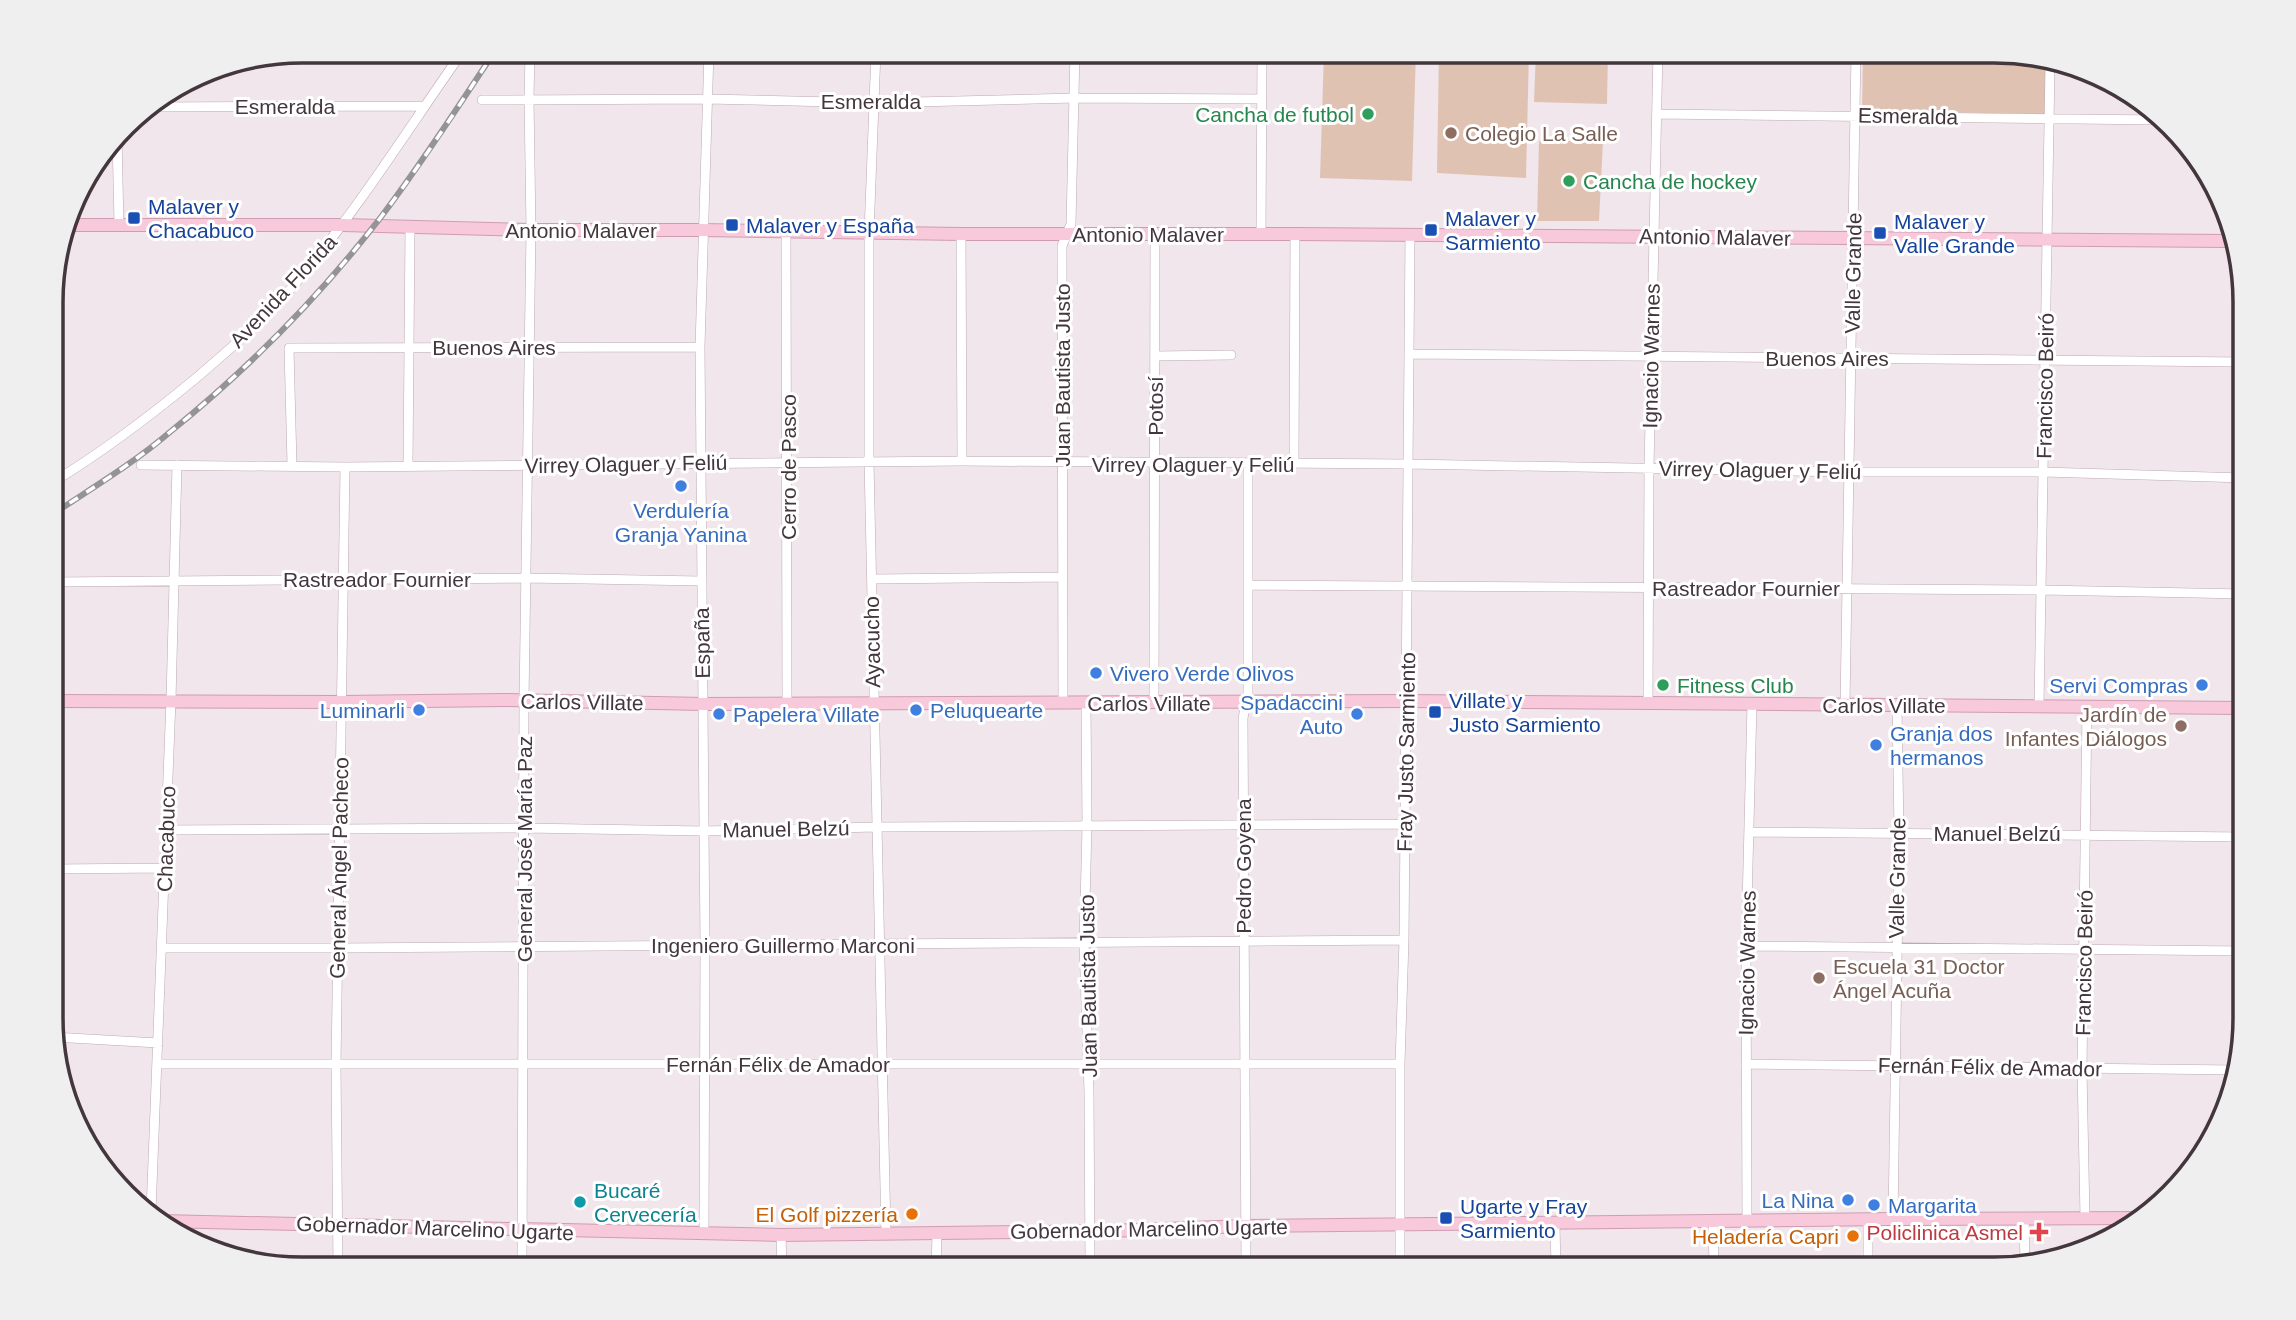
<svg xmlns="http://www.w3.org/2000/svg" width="2296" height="1320" font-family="Helvetica,sans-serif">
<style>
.green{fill:#e0c2b3}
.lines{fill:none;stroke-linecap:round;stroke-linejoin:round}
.street-casing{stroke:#bbaab2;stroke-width:10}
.secondary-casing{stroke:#ce9db1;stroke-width:14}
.street{stroke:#fff;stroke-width:9}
.secondary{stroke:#f8c9db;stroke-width:12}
.rail-casing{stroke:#949494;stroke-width:6}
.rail{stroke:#fff;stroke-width:3.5;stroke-dasharray:10;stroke-linecap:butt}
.leisure-dot{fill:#2e9e5b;stroke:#fff;stroke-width:2.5}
.education-dot{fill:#8d6e63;stroke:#fff;stroke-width:2.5}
.transit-dot{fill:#1a4fb4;stroke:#fff;stroke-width:2.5}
.shop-dot{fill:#3f7fe0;stroke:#fff;stroke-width:2.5}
.culture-dot{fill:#0f9aa8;stroke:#fff;stroke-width:2.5}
.food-dot{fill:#e8710a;stroke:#fff;stroke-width:2.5}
.health-dot{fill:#e0444e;stroke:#fff;stroke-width:2.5}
.labels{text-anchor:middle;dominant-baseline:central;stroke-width:6;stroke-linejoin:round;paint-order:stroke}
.street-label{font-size:21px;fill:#43363d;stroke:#fff}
.leisure-label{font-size:21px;fill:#27864d;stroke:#fff;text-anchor:start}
.education-label{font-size:21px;fill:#785e54;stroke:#fff;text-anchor:start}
.transit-label{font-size:21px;fill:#164399;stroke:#fff;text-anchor:start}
.shop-label{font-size:21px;fill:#366cbe;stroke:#fff;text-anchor:start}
.culture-label{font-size:21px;fill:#0d838f;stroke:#fff;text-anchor:start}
.food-label{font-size:21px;fill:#c56008;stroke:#fff;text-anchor:end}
.health-label{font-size:21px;fill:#be3a42;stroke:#fff;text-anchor:end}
.rim{fill:none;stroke:#43363d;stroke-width:3.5}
</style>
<rect width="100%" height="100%" fill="#f1e6eb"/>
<path class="green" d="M1324 51H1416L1412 181 1320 178Z
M1439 51H1529L1526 178 1437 173Z
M1536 51H1608L1607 104 1534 102Z
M1863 51H1995L2046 64 2045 114 1862 111Z
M1539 141H1603L1599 221H1537Z"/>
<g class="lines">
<g class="street-casing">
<path id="street" d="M876 51 869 233V462L886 1233
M482 100 707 99 875 103 1074 98 1261 99
M147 107 423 106
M1657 114 2158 120
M117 137 119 224
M786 231 787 702
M961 234 962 461
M1261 234 1262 51
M2240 272 2239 362 2245 619
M1410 354 2245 362
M1155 356 1231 355
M1294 464 1295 234
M141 465 345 467 962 461 1409 464 1849 472H2043L2245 478
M292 465 289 348 700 347
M408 466 410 228
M53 482C103 452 150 416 195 379 230 349 265 319 295 284 357 211 408 129 463 51
M872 579 1062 577
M53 582 526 578 701 581
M1248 585 2042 590 2245 594
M1063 702 1062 246 1071 224 1075 51
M1086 703 1087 826 1084 943 1089 1092 1090 1269
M1154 703 1155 234
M1648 703 1649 468 1658 51
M1845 705 1856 51
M2039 706 2050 66
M166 830 525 828 704 831 877 827 1405 824
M1749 832 2245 837
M53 869 164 868
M1746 946 2245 951
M161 948H338L1404 940
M53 1037 158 1043
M157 1064H1400
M1746 1064 2234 1070
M151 1212 171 700 177 465
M2024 1218 2025 1264
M2085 1218 2082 1069 2087 707
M1868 1219V1269
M1893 1219 1899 833 1897 705
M1713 1221 1714 1269
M1747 1221 1746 946 1752 704
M1555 1224 1556 1269
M704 1234 705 946 700 347 709 51
M781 1235 782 1269
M338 1269 336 1065 345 467
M522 1269 524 701 531 230 529 99 530 51
M936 1269 937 1233
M1246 1269 1243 718 1248 694V464
M1400 1269V1064L1404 940 1410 235"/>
</g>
<g class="secondary-casing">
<path id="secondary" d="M66 225H343L531 230H702L961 234H1295L2230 241
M53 701 342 702 504 700 704 704 1406 701 2245 708
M161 1221 781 1235 1109 1231 1246 1226 1893 1219 2137 1218"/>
</g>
<use href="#street" class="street"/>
<use href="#secondary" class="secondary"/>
<g class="rail-casing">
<path id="rail" d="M53 514C92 488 134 463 170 432 248 369 320 296 381 217 422 163 458 107 495 51"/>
</g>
<use href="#rail" class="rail"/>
</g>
<g class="leisure-dot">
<circle cx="1368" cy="114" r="7"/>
<circle cx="1569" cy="181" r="7"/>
<circle cx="1663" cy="685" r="7"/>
</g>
<g class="education-dot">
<circle cx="1451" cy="133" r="7"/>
<circle cx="2181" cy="726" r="7"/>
<circle cx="1819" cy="978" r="7"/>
</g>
<g class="transit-dot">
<rect x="127" y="211" width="14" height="14" rx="3.5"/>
<rect x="725" y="218" width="14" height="14" rx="3.5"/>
<rect x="1424" y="223" width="14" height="14" rx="3.5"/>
<rect x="1873" y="226" width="14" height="14" rx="3.5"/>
<rect x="1428" y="705" width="14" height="14" rx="3.5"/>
<rect x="1439" y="1211" width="14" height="14" rx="3.5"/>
</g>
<g class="shop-dot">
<circle cx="681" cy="486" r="7"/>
<circle cx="1096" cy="673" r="7"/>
<circle cx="2202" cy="685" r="7"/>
<circle cx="419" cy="710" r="7"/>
<circle cx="916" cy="710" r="7"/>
<circle cx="719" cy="714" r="7"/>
<circle cx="1357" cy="714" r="7"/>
<circle cx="1876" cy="745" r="7"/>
<circle cx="1848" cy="1200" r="7"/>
<circle cx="1874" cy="1205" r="7"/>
</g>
<circle class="culture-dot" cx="580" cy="1202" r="7"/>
<g class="food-dot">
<circle cx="912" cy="1214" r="7"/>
<circle cx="1853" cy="1236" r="7"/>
</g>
<path class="health-dot" d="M2035.5 1221.5h7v7h7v7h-7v7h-7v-7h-7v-7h7z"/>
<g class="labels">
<g class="street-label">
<text x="871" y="101">Esmeralda</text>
<text x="285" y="106">Esmeralda</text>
<text transform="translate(1908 116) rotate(1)">Esmeralda</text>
<text x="581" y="230">Antonio Malaver</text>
<text x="1148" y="234">Antonio Malaver</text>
<text transform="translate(1715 237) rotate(1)">Antonio Malaver</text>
<text transform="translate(1853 273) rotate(-89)">Valle Grande</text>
<text transform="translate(283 291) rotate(-47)">Avenida Florida</text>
<text x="494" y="347">Buenos Aires</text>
<text transform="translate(1651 356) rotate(-89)">Ignacio Warnes</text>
<text x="1827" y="358">Buenos Aires</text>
<text transform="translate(1062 375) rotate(-90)">Juan Bautista Justo</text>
<text transform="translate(2045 386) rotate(-89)">Francisco Beiró</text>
<text transform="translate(1155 406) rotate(-90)">Potosí</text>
<text transform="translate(626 464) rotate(-1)">Virrey Olaguer y Feliú</text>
<text x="1193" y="464">Virrey Olaguer y Feliú</text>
<text transform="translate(788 467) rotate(-90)">Cerro de Pasco</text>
<text transform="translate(1760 470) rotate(1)">Virrey Olaguer y Feliú</text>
<text x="377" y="579">Rastreador Fournier</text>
<text x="1746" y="588">Rastreador Fournier</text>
<text transform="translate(872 642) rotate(-91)">Ayacucho</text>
<text transform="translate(702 643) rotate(-91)">España</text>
<text transform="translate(582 702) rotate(1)">Carlos Villate</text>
<text x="1149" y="703">Carlos Villate</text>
<text x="1884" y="705">Carlos Villate</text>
<text transform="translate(1406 752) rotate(-89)">Fray Justo Sarmiento</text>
<text transform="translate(786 829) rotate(-1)">Manuel Belzú</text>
<text x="1997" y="833">Manuel Belzú</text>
<text transform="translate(166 839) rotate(-88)">Chacabuco</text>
<text transform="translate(524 849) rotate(-90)">General José María Paz</text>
<text transform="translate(1243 866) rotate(-90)">Pedro Goyena</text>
<text transform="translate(339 868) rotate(-89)">General Ángel Pacheco</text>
<text transform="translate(1897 878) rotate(-89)">Valle Grande</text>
<text x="783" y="945">Ingeniero Guillermo Marconi</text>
<text transform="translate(1747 963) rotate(-89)">Ignacio Warnes</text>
<text transform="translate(2084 963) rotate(-89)">Francisco Beiró</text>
<text transform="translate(1088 986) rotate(-91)">Juan Bautista Justo</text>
<text x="778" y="1064">Fernán Félix de Amador</text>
<text transform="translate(1990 1067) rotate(1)">Fernán Félix de Amador</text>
<text transform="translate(435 1228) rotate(2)">Gobernador Marcelino Ugarte</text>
<text transform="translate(1149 1229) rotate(-1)">Gobernador Marcelino Ugarte</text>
</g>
<g class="leisure-label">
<text x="1354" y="114" text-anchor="end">Cancha de futbol</text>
<text x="1583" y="181">Cancha de hockey</text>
<text x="1677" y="685">Fitness Club</text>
</g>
<g class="education-label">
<text x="1465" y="133">Colegio La Salle</text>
<text x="2167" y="714" text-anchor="end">Jardín de<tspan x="2167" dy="24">Infantes Diálogos</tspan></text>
<text x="1833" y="966">Escuela 31 Doctor<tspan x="1833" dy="24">Ángel Acuña</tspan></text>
</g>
<g class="transit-label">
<text x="148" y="206">Malaver y<tspan x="148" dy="24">Chacabuco</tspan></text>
<text x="1445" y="218">Malaver y<tspan x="1445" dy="24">Sarmiento</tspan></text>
<text x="1894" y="221">Malaver y<tspan x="1894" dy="24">Valle Grande</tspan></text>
<text x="746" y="225">Malaver y España</text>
<text x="1449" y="700">Villate y<tspan x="1449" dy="24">Justo Sarmiento</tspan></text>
<text x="1460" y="1206">Ugarte y Fray<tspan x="1460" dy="24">Sarmiento</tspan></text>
</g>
<g class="shop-label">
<text x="681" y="510" text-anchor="middle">Verdulería<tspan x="681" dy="24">Granja Yanina</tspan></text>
<text x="1110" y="673">Vivero Verde Olivos</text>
<text x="2188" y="685" text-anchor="end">Servi Compras</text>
<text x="1343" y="702" text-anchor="end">Spadaccini<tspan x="1343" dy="24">Auto</tspan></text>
<text x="405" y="710" text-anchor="end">Luminarli</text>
<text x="930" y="710">Peluquearte</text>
<text x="733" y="714">Papelera Villate</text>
<text x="1890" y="733">Granja dos<tspan x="1890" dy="24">hermanos</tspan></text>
<text x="1834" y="1200" text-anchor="end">La Nina</text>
<text x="1888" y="1205">Margarita</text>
</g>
<g class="culture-label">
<text x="594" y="1190">Bucaré<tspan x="594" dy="24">Cervecería</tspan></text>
</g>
<g class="food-label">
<text x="898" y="1214">El Golf pizzería</text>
<text x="1839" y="1236">Heladería Capri</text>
</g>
<g class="health-label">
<text x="2023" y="1232">Policlinica Asmel</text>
</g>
</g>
<path d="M0 0H2296V1320H0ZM302 63H1994A239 239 0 0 1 2233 302V1018A239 239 0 0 1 1994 1257H302A239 239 0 0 1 63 1018V302A239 239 0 0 1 302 63Z" fill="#f0efef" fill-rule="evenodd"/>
<path class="rim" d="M302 63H1994A239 239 0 0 1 2233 302V1018A239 239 0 0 1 1994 1257H302A239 239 0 0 1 63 1018V302A239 239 0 0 1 302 63Z"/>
</svg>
